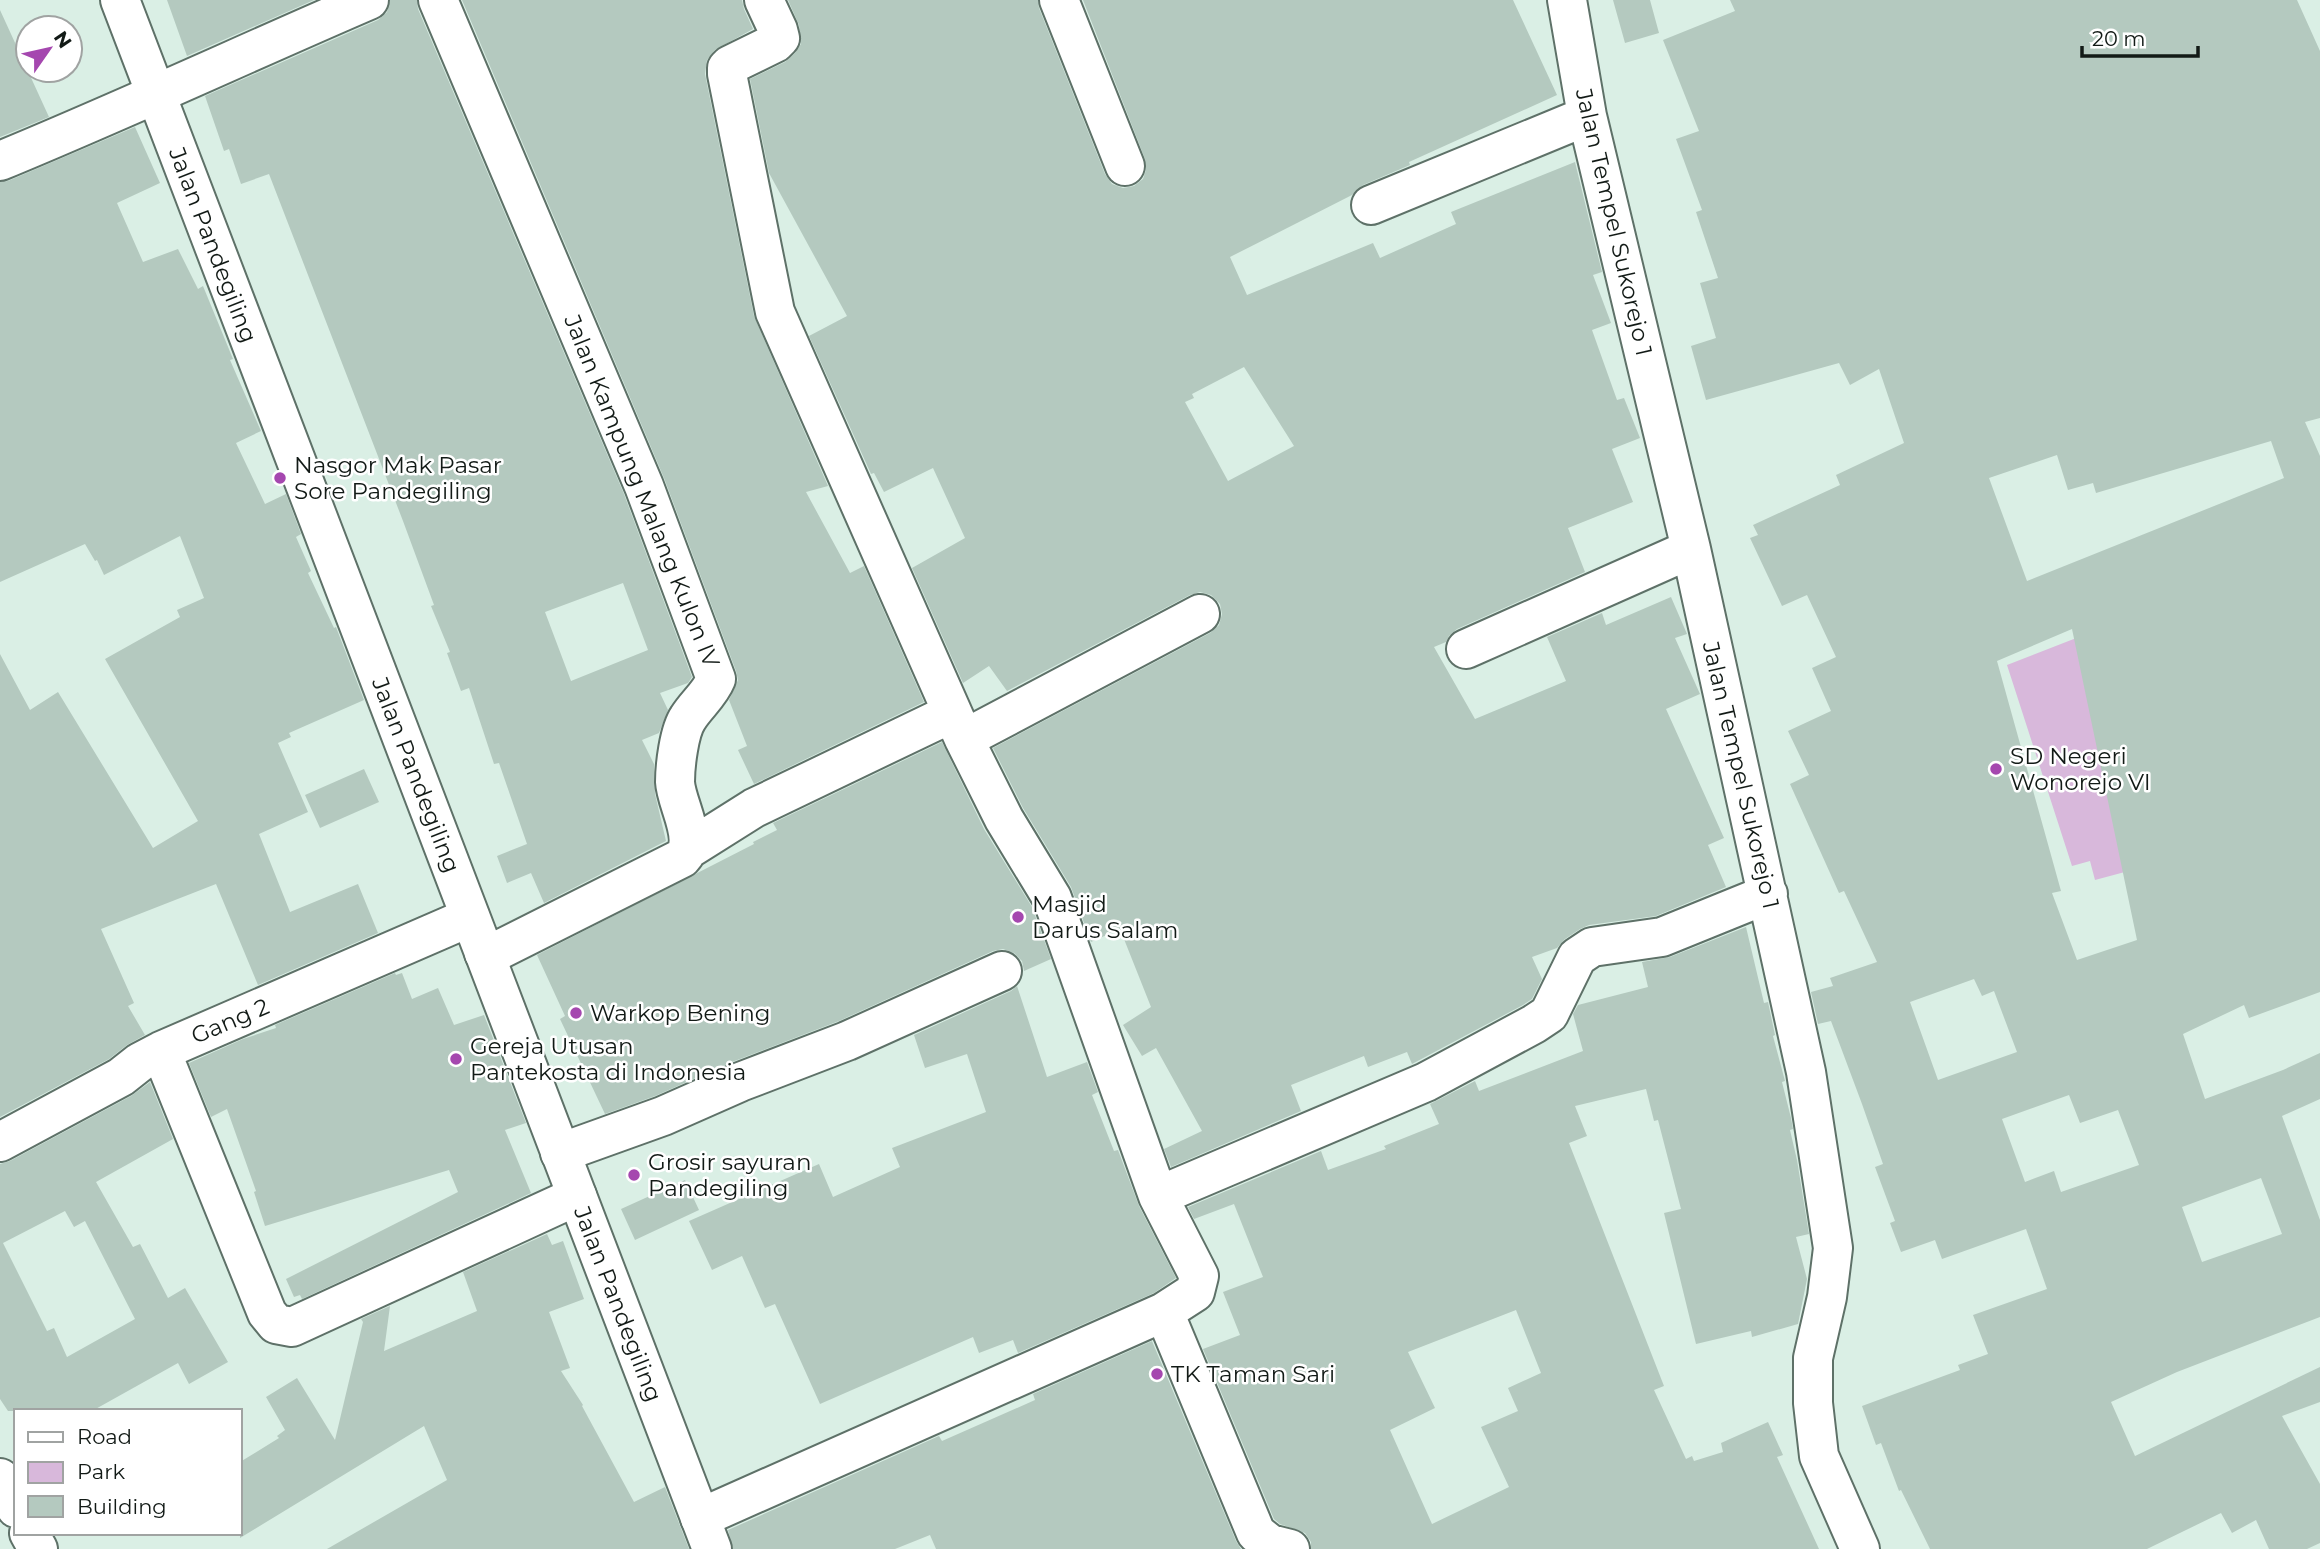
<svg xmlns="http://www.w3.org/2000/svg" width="2320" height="1549" font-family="Montserrat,sans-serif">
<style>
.green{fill:#d8b8db}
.building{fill:#b4c9bf;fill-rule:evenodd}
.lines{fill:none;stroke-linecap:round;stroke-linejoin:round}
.street-casing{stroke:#5e7168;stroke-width:42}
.primary-casing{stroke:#5e7168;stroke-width:42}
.street{stroke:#fff;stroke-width:38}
.primary{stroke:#fff;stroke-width:38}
.poi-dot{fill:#a547af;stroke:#fff;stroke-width:2.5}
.labels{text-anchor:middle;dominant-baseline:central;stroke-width:5;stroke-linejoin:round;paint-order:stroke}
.street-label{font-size:23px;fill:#121a16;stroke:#fff}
.poi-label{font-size:23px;fill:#121a16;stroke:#fff;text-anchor:start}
</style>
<rect width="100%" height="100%" fill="#daefe5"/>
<path class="green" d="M2084 635 2136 869 2095 880 2090 861 2072 866 2007 665Z"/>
<path class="building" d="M167 0H314L187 56Z
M390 0H417L418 9 624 494 692 677 688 683 660 693 668 710 659 733 642 740 654 764 655 794 666 841 544 903 531 873 507 883 497 856 527 844 499 763 494 764 469 688 461 691 447 653 450 652 431 606 434 605 403 521 269 174 241 184 229 149 224 151 205 96 378 20 387 12ZM623 583 648 650 571 681 545 612Z
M462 0H742L744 9 753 29 715 50 707 60 705 74 754 316 828 486 806 492 850 573 864 566 924 702 754 784 738 750 747 746 729 700 738 680 736 671 664 478Z
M788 0H1038L1039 8 1105 174 1112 184 1123 188 1134 186 1143 179 1146 170 1145 159 1083 0H1513L1557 95 1409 162 1410 165 1363 185 1352 195 1230 257 1247 295 1373 243 1380 258 1456 224 1451 212 1575 162 1602 272 1593 275 1611 323 1592 330 1617 400 1624 398 1640 438 1612 449 1633 502 1568 528 1585 572 1457 629 1449 636 1446 642 1434 647 1475 719 1566 681 1547 637 1602 613 1606 625 1671 597 1687 634 1675 638 1700 694 1666 709 1724 838 1708 845 1726 887 1656 916 1589 925 1580 929 1565 939 1557 948 1532 957 1542 979 1532 999 1523 1005 1412 1064 1407 1052 1368 1067 1364 1056 1291 1085 1301 1111 1171 1167 1164 1149 1202 1131 1156 1048 1142 1056 1123 1025 1151 1007 1120 929 1091 942 1071 887 1023 808 993 748 1210 633 1219 625 1222 614 1220 604 1211 595 1200 592 1190 595 1007 691 989 666 963 683 912 568 965 538 933 468 884 492 874 473 871 474 809 336 847 316 769 173 750 79 785 62 795 53 801 44 799 25ZM1244 367 1294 446 1228 481 1185 402 1194 398 1192 394Z
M1613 0H1650L1659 33 1625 43Z
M1730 0H2297L2320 51V418L2305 422 2320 456V992L2249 1018 2244 1005 2183 1034 2205 1099 2283 1070 2320 1053V1099L2282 1116 2320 1220V1317L2177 1372 2111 1402 2135 1456 2320 1367V1402L2282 1416 2320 1484V1543L2307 1549H2269L2256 1520 2232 1533 2221 1513 2147 1549H1930L1901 1490 1899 1491 1881 1443 1876 1445 1862 1406 1960 1370 1958 1365 1988 1354 1973 1315 2047 1289 2026 1229 1942 1259 1935 1240 1901 1252 1890 1223 1895 1221 1875 1167 1883 1164 1862 1104 1831 1021 1818 1024 1811 992 1833 986 1830 978 1877 962 1844 891 1839 893 1790 784 1809 775 1788 731 1831 711 1812 668 1836 657 1807 595 1782 606 1750 538 1758 535 1753 525 1840 485 1836 475 1904 443 1879 369 1850 385 1839 363 1706 400 1691 346 1716 338 1700 283 1718 278 1696 212 1702 210 1676 139 1699 131 1663 40 1735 11ZM2271 441 2284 478 2027 581 1989 478 2057 455 2068 490 2093 483 2096 493ZM2072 629 2137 940 2077 960 2052 893 2061 891 1997 661ZM1974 979 1982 996 1994 991 2017 1052 1938 1080 1910 1002ZM2069 1095 2080 1123 2118 1110 2139 1165 2061 1192 2054 1171 2025 1182 2002 1119ZM2261 1178 2282 1234 2202 1262 2182 1207Z
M0 10 49 117 0 137Z
M135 127 160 183 117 203 143 262 178 249 198 289 203 286 233 359 230 360 261 431 236 443 265 504 286 494 301 534 296 537 311 571 308 573 334 628 336 627 364 700 289 733 291 737 278 743 308 812 259 834 290 912 358 884 378 933 258 985 216 884 101 929 134 1003 128 1006 145 1035 127 1045 109 1059 0 1117V654L30 710 58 692 153 848 198 821 105 659 180 617 177 610 204 598 180 536 104 575 97 560 95 561 85 544 0 582V182L8 181Z
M942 742 984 829 1032 907 1051 959 1024 971 1022 961 1014 953 1003 949 993 951 839 1021 732 1062 655 1096 605 1114 560 1019 565 1016 537 955 754 844 753 842 777 830 773 823Z
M364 769 379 802 320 828 305 795Z
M1746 927 1764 1003 1768 1002 1775 1035 1773 1036 1785 1081 1782 1082 1791 1118 1793 1129 1790 1130 1797 1160 1809 1234 1796 1237 1807 1279 1798 1324 1752 1337 1751 1331 1696 1344 1664 1213 1681 1209 1658 1120 1654 1121 1646 1089 1575 1106 1587 1136 1569 1143 1664 1386 1654 1390 1686 1459 1692 1456 1694 1461 1723 1452 1721 1443 1768 1422 1783 1455 1777 1457 1819 1549H1311V1542L1305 1533 1280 1524 1274 1519 1203 1349 1240 1335 1223 1292 1263 1277 1234 1204 1194 1219 1188 1207 1321 1151 1328 1170 1386 1149 1384 1146 1439 1124 1430 1104 1475 1081 1479 1091 1583 1051 1573 1014 1578 1005 1648 987 1642 962 1670 957ZM1516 1310 1541 1373 1508 1388 1518 1411 1481 1427 1509 1487 1432 1524 1390 1430 1435 1408 1408 1352Z
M395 973 396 975 402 973 412 999 438 988 454 1025 484 1015 526 1123 505 1130 531 1193 302 1299 300 1295 294 1297 286 1279 458 1192 449 1170 265 1226 254 1192 256 1191 227 1109 211 1117 189 1063 243 1039 276 1028 275 1025Z
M1017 986 1047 1077 1087 1062 1098 1092 1092 1095 1114 1151 1118 1150 1139 1206 1176 1278 1154 1293 1018 1353 1013 1340 979 1353 973 1337 820 1404 775 1304 765 1308 742 1256 712 1270 689 1221 819 1164 833 1197 900 1167 892 1148 986 1112 967 1054 925 1068 914 1035 1011 991Z
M150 1082 173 1139 96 1182 133 1247 140 1244 168 1298 185 1288 228 1362 189 1384 178 1363 92 1411H8L0 1399V1164L10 1161 131 1096ZM65 1211 74 1227 85 1221 135 1319 67 1357 54 1328 47 1331 3 1243Z
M685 1180 699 1210 635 1240 621 1209Z
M547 1234 552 1245 563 1241 584 1299 549 1312 570 1368 561 1371 583 1405 582 1406 634 1502 665 1487 689 1549H327L447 1480 424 1426 240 1538V1462L279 1438 277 1436 285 1430 266 1397 297 1378 335 1440 363 1322 361 1319 390 1306 384 1351 477 1311 463 1272Z
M1152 1341 1236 1541 1241 1549H936L930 1535 895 1549H733L728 1530 939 1436 942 1441 1035 1400 1033 1394Z"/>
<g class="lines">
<g class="street-casing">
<path id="street" d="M438 0 644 486 716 679C710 694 696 705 688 718 679 731 675 766 675 782 676 804 700 840 682 858L497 951 484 953
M1059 0 1125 166
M1567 0 1587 116 1691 549 1806 1072 1833 1248 1827 1297 1813 1358V1403L1819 1456 1860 1549
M0 161C124 110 246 53 369 0
M1371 205 1587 116
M1466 649 1691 549
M964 739 1200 614
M689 849 754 808 952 713
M161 1051 267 1313 276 1324 292 1327 577 1196
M0 1142 121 1077 140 1062 161 1051 470 917
M560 1153 663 1116 740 1082 847 1041 1002 971
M1158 1196 1426 1082 1534 1024 1549 1014 1577 957 1592 947 1662 937 1768 894
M1164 1312 1256 1533 1270 1544 1290 1549
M0 1478 16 1508
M700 1518 1164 1312 1195 1292 1199 1276 1158 1196 1052 898 1004 819 964 739 775 312 727 74V68L730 65 775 43 780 38 778 30 764 0
M29 1533 38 1549"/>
</g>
<g class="primary-casing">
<path id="primary" d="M120 0 712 1549"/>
</g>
<use href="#street" class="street"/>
<use href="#primary" class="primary"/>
</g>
<g class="poi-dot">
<circle cx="280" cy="478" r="7"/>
<circle cx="1996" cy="769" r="7"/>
<circle cx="1018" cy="917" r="7"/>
<circle cx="576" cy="1013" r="7"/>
<circle cx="456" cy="1059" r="7"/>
<circle cx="634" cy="1175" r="7"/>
<circle cx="1157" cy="1374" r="7"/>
</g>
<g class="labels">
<g class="street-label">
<text transform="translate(1614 222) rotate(77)">Jalan Tempel Sukorejo 1</text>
<text transform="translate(213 245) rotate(69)">Jalan Pandegiling</text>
<text transform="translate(642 491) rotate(68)">Jalan Kampung Malang Kulon IV</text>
<text transform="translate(416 775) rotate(69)">Jalan Pandegiling</text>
<text transform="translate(1741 775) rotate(77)">Jalan Tempel Sukorejo 1</text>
<text transform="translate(230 1021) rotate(-23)">Gang 2</text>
<text transform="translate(618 1304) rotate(69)">Jalan Pandegiling</text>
</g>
<g class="poi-label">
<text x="294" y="465">Nasgor Mak Pasar<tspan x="294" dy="26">Sore Pandegiling</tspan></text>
<text x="2010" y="756">SD Negeri<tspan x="2010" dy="26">Wonorejo VI</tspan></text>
<text x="1032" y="904">Masjid<tspan x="1032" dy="26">Darus Salam</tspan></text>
<text x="590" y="1013">Warkop Bening</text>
<text x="470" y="1046">Gereja Utusan<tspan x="470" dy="26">Pantekosta di Indonesia</tspan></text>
<text x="648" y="1162">Grosir sayuran<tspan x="648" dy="26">Pandegiling</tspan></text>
<text x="1171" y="1374">TK Taman Sari</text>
</g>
</g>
<rect x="14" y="1409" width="228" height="126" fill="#ffffff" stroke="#a0a3a2" stroke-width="2"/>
<rect x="28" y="1432" width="35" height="10" fill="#ffffff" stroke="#a0a3a2" stroke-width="2"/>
<text x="77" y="1444" font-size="21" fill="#121a16">Road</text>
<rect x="28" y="1462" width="35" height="21" fill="#d8b8db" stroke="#a0a3a2" stroke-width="2"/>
<text x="77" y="1479" font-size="21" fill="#121a16">Park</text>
<rect x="28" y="1496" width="35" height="21" fill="#b4c9bf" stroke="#a0a3a2" stroke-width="2"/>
<text x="77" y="1514" font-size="21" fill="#121a16">Building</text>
<g transform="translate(49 49) rotate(56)"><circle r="33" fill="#ffffff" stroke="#a0a3a2" stroke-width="2"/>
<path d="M0-5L12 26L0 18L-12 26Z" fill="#a547af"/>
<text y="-10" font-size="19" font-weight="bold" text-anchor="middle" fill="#121a16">N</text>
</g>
<path d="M2082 46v10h116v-10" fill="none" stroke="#121a16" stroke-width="3.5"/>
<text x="2092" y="46" font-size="21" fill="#121a16" stroke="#ffffff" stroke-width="5" paint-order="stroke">20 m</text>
</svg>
